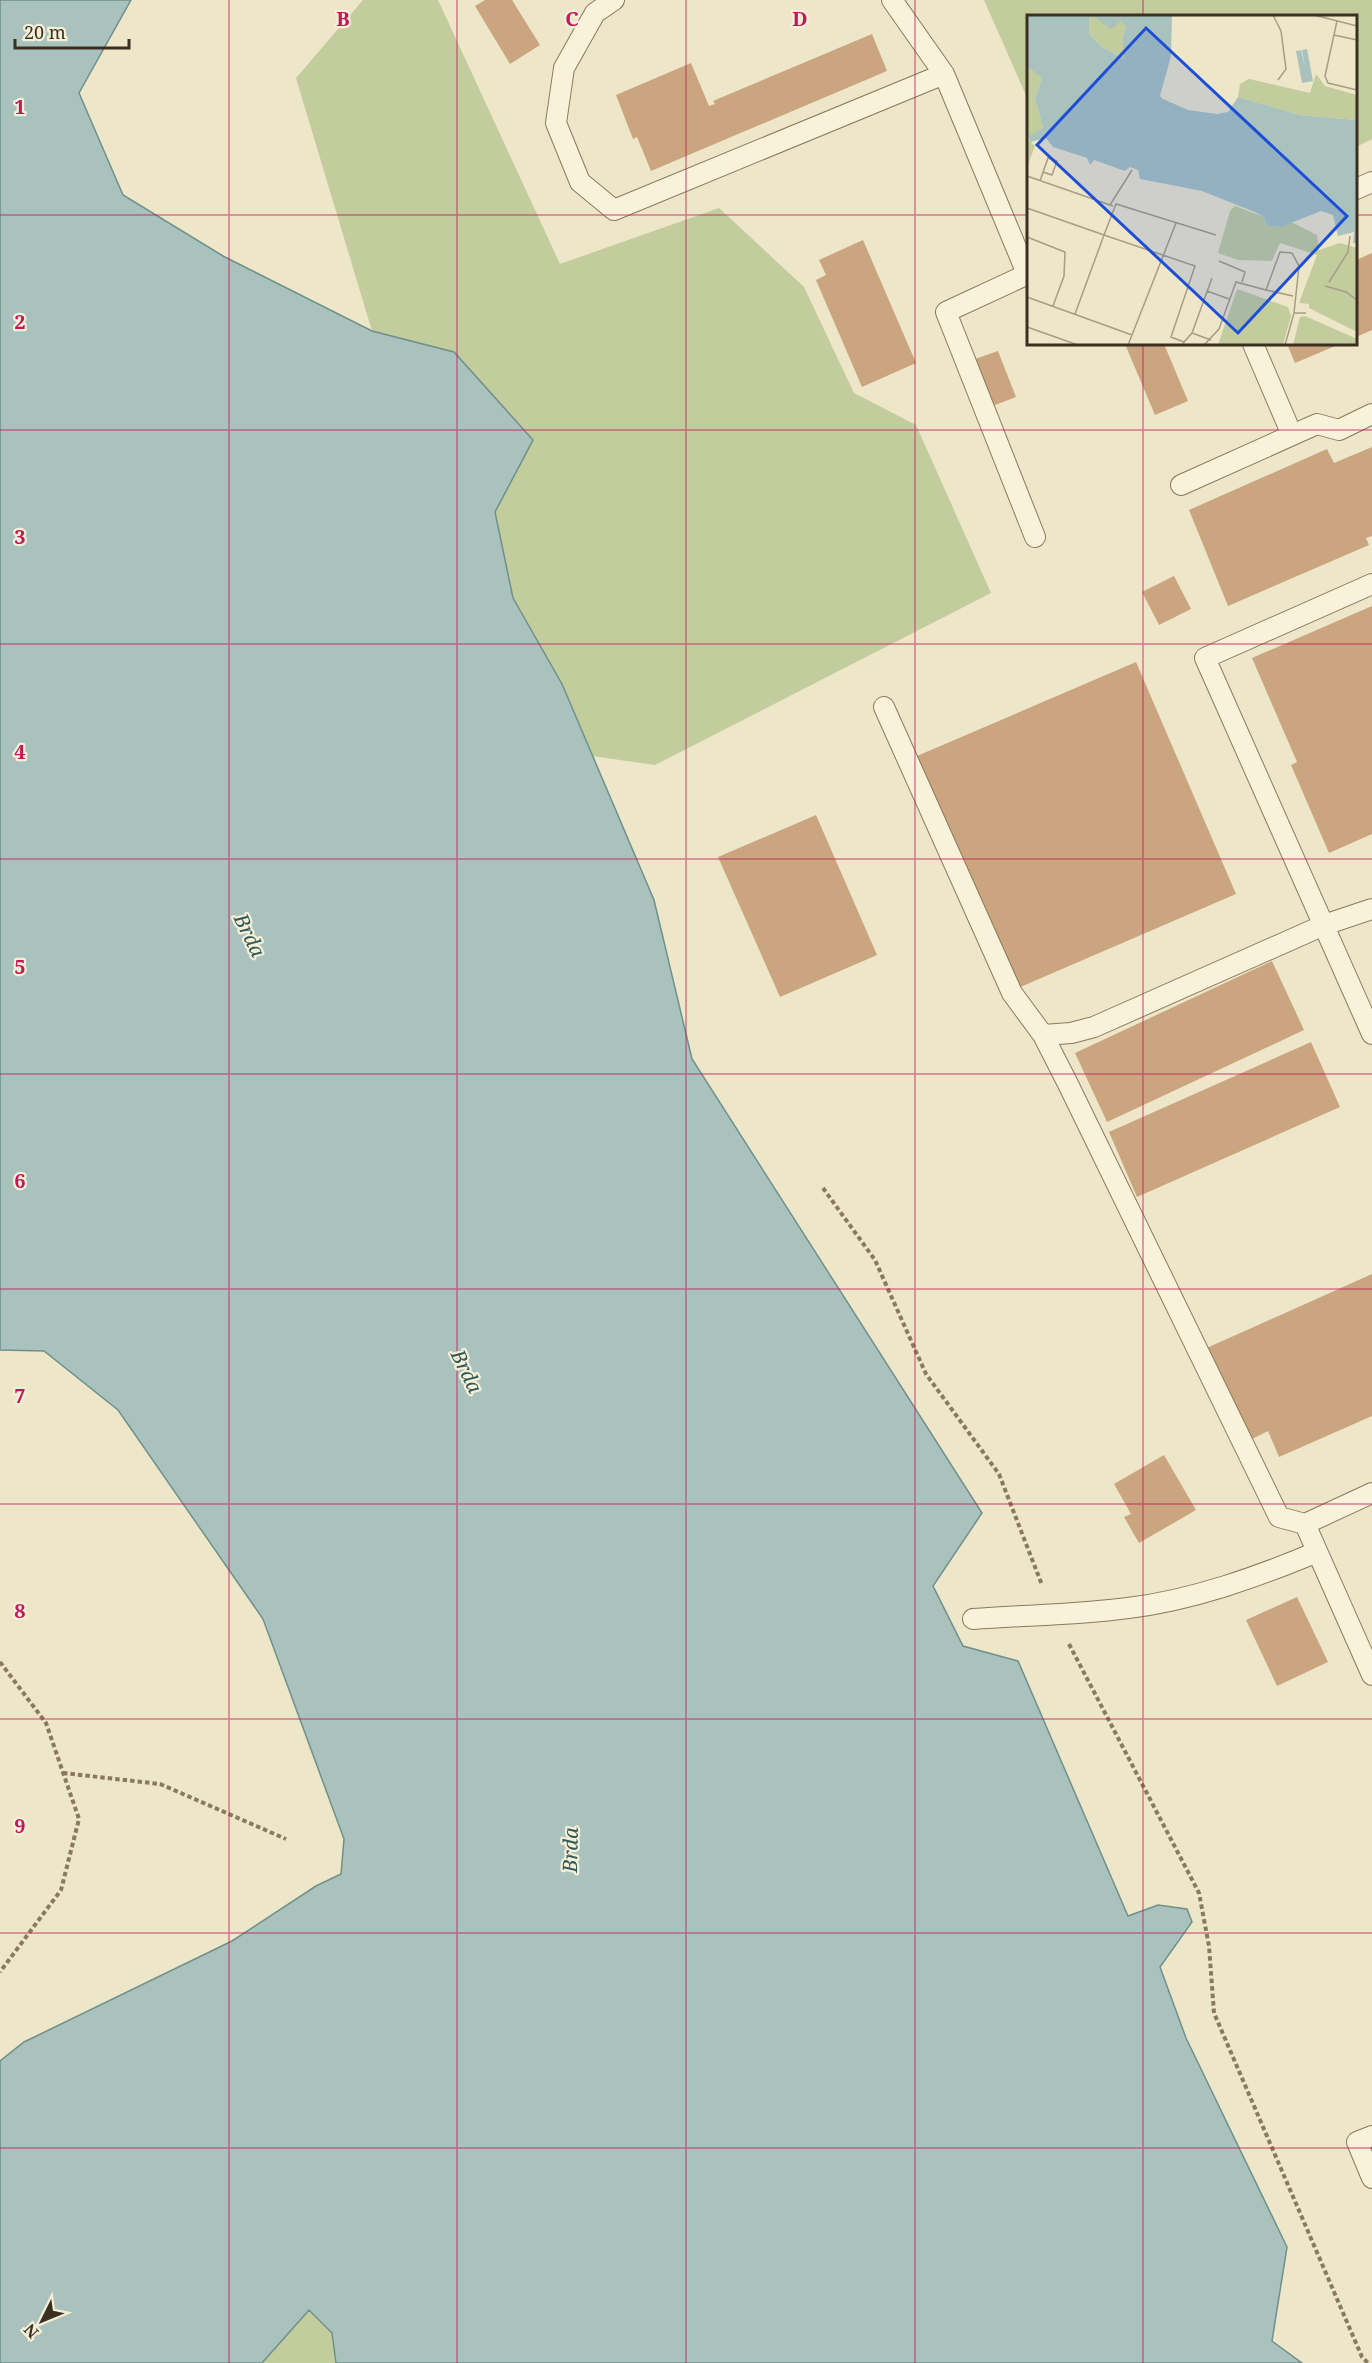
<svg xmlns="http://www.w3.org/2000/svg" width="1372" height="2363" font-family="'Noto Serif',serif">
<style>
.green{fill:#c2cc9c}
.water{fill:#a9c2bd;stroke:#6f908b;stroke-width:1.5}
.building{fill:#caa57f}
.lines{fill:none;stroke-linecap:round;stroke-linejoin:round}
.service-casing{stroke:#89795d;stroke-width:22}
.path{stroke:#89795d;stroke-width:4;stroke-dasharray:4.5 3;stroke-linecap:butt}
.service{stroke:#f8f2db;stroke-width:20}
.grid{fill:none;stroke:#c2185b;stroke-width:1.5;stroke-opacity:0.55}
.labels{text-anchor:middle;dominant-baseline:central;stroke-width:4.5;stroke-linejoin:round;paint-order:stroke}
.water-label{font-size:20px;font-style:italic;fill:#305859;stroke:#f5efd8}
.inset-road{fill:none;stroke:#a69d85;stroke-width:1.5}
.view{fill:#1d4ed8;fill-opacity:0.15;stroke:#1d4ed8;stroke-width:3}
.inset-edge{fill:none;stroke:#3a2f21;stroke-width:3}
.grid-label{font-size:20px;text-anchor:middle;font-weight:bold;fill:#c2185b;stroke:#f5efd8;stroke-width:4.5;stroke-linejoin:round;paint-order:stroke}
</style>
<rect width="100%" height="100%" fill="#eee6c8"/>
<path class="green" d="M363 0H438L560 264 719 208 804 287 854 393 916 425 991 593 655 765 592 756 562 684 513 599 495 512 532 440 454 352 372 331 296 78Z
M984 0H1372V139L1356 147V16H1028V100Z
M309 2310 332 2333 336 2363H262Z"/>
<path class="water" d="M0 0H131L79 93 123 195 223 256 372 331 454 352 533 440 495 512 513 598 562 684 654 900 692 1059 982 1513 933 1586 963 1646 1018 1661 1128 1916 1158 1905 1187 1909 1192 1922 1160 1967 1186 2038 1287 2247 1272 2341 1302 2363H336L332 2333 309 2310 262 2363H0V2061L24 2042 232 1941 316 1886 341 1874 344 1839 263 1619 118 1410 44 1351 0 1350Z"/>
<path class="building" d="M485 0H512L540 45 510 64 475 6Z
M872 34 887 71 651 171 637 137 633 139 616 95 691 63 709 106 715 104 713 101Z
M863 240 916 363 862 387 816 280 826 275 819 260Z
M1372 253V330L1356 337V260Z
M1125 344H1164L1188 401 1155 415Z
M1287 344H1340L1295 363Z
M998 351 1016 397 990 407 972 360Z
M1372 447V536L1366 538 1369 545 1228 606 1189 510 1327 449 1334 463Z
M1174 576 1191 609 1159 625 1142 592Z
M1372 606V834L1329 853 1291 765 1297 762 1252 658Z
M1136 662 1236 894 1018 988 953 837 946 841 923 789 930 785 917 756Z
M816 815 877 955 780 997 718 857Z
M1272 961 1304 1030 1107 1122 1075 1053Z
M1311 1042 1340 1107 1137 1197 1109 1132Z
M1372 1274V1416L1279 1457 1268 1431 1250 1440 1200 1351Z
M1164 1455 1196 1510 1139 1543 1124 1517 1131 1514 1114 1484Z
M1297 1597 1328 1662 1277 1686 1246 1620Z"/>
<g class="lines">
<g class="service-casing">
<path id="service" d="M614 0 595 13 564 68 556 123 580 182 614 210 944 74 1028 276
M892 0 944 74
M1356 189 1372 182
M1028 274 946 312 1035 537
M1253 344 1292 435
M1181 485 1317 424 1339 430 1372 414
M1372 584 1205 658 1372 1034
M884 707 1012 993 1043 1035 1068 1084 1279 1517 1305 1524 1372 1493
M1043 1035 1071 1033 1094 1027 1324 925 1372 909
M1305 1524 1372 1675
M973 1619C1024 1615 1077 1615 1128 1608 1193 1600 1257 1577 1317 1552
M1372 2136 1357 2142 1372 2178"/>
</g>
<path class="path" d="M823 1188 875 1260 926 1374 999 1474 1042 1585
M1069 1644 1199 1893 1209 1946 1214 2013 1362 2357 1368 2363
M0 1662 46 1723 79 1819 61 1890 0 1972
M63 1773 160 1784 286 1839"/>
<use href="#service" class="service"/>
</g>
<path class="grid" d="M229 0V2363M457 0V2363M686 0V2363M915 0V2363M1143 0V16M0 215H1028M1356 215H1372M1143 344V2363M0 430H1372M0 644H1372M0 859H1372M0 1074H1372M0 1289H1372M0 1504H1372M0 1719H1372M0 1933H1372M0 2148H1372"/>
<g class="labels">
<g class="water-label">
<text transform="translate(250 935) rotate(64)">Brda</text>
<text transform="translate(467 1371) rotate(64)">Brda</text>
<text transform="translate(570 1850) rotate(-89)">Brda</text>
</g>
</g>
<g transform="translate(1027 15)">
<rect width="330" height="330" fill="#eee6c8"/>
<path d="M65 1 79 8 94 6 99 12 95 24 99 44 75 32 63 20 62 3ZM0 52 15 63 8 84 16 113 1 124 8 131 0 152ZM289 59 298 71 330 80V105L273 100 211 82 213 69 222 64 283 78ZM208 191 237 202 240 211 254 212 262 206 290 220 292 235 313 228 330 233V317L282 293V289L272 288 290 240 253 228 245 246 211 245 191 238 203 196ZM210 274 261 292 264 301 256 330H191ZM278 301 330 324V330H266L273 302Z" fill="#c2cc9c"/>
<path d="M0 0H145L144 41 133 81 136 84 161 95 190 99 201 97 211 82 273 100 330 105V228H326L327 217 311 221 306 200 294 196 254 212 240 211 237 202 228 197 175 176 113 164 111 155 103 152 98 156 67 145 63 150 60 143 26 132 19 123 3 127 2 121 16 113 8 84 15 63 0 52ZM66 1 84 14 94 6 99 12 95 24 98 44 75 32 63 20 62 3ZM280 34 286 66 275 68 269 36 274 35 278 52 275 35Z" fill="#a9c2bd" fill-rule="evenodd"/>
<path class="inset-road" d="M246 0 254 16 259 54 251 65M287 0 330 11M310 6 298 61 301 68 330 75M307 20 330 25M0 161 86 191M13 166 21 143 30 146 25 160 16 157M83 190 105 155M0 193 77 220 48 299M0 222 38 237 37 261 26 291M192 246 218 257 215 267M302 267 321 237 323 221M298 271 319 277 330 285M239 275 266 281M180 276 202 284M0 282 105 320 101 330M0 312 51 330M165 318 184 325M105 320 149 208M157 327 165 318 185 263M156 330 157 327 144 322 168 251 77 220 89 189 189 220M177 330 192 314 209 267 239 275 253 237 265 238 272 251 267 298M258 330 267 298H279"/>
<path class="view" d="M119 13 320 201 211 318 10 130Z"/>
<rect width="330" height="330" class="inset-edge"/>
</g>
<g class="grid-label">
<text x="343" y="26">B</text>
<text x="572" y="26">C</text>
<text x="800" y="26">D</text>
<text x="20" y="114">1</text>
<text x="20" y="329">2</text>
<text x="20" y="544">3</text>
<text x="20" y="759">4</text>
<text x="20" y="974">5</text>
<text x="20" y="1188">6</text>
<text x="20" y="1403">7</text>
<text x="20" y="1618">8</text>
<text x="20" y="1833">9</text>
</g>
<g transform="translate(42 2321) rotate(227)" stroke="#f5efd8" stroke-width="4.5" paint-order="stroke">
<path d="M0-4.5L10 22L0 15L-10 22Z" fill="#3a2f21"/>
<text y="-9" font-size="16" font-weight="bold" text-anchor="middle" fill="#3a2f21">N</text>
</g>
<path d="M15 39v9h114v-9" fill="none" stroke="#3a2f21" stroke-width="3"/>
<text x="24" y="39" font-size="18" fill="#3a2f21" stroke="#f5efd8" stroke-width="4.5" paint-order="stroke">20 m</text>
</svg>
